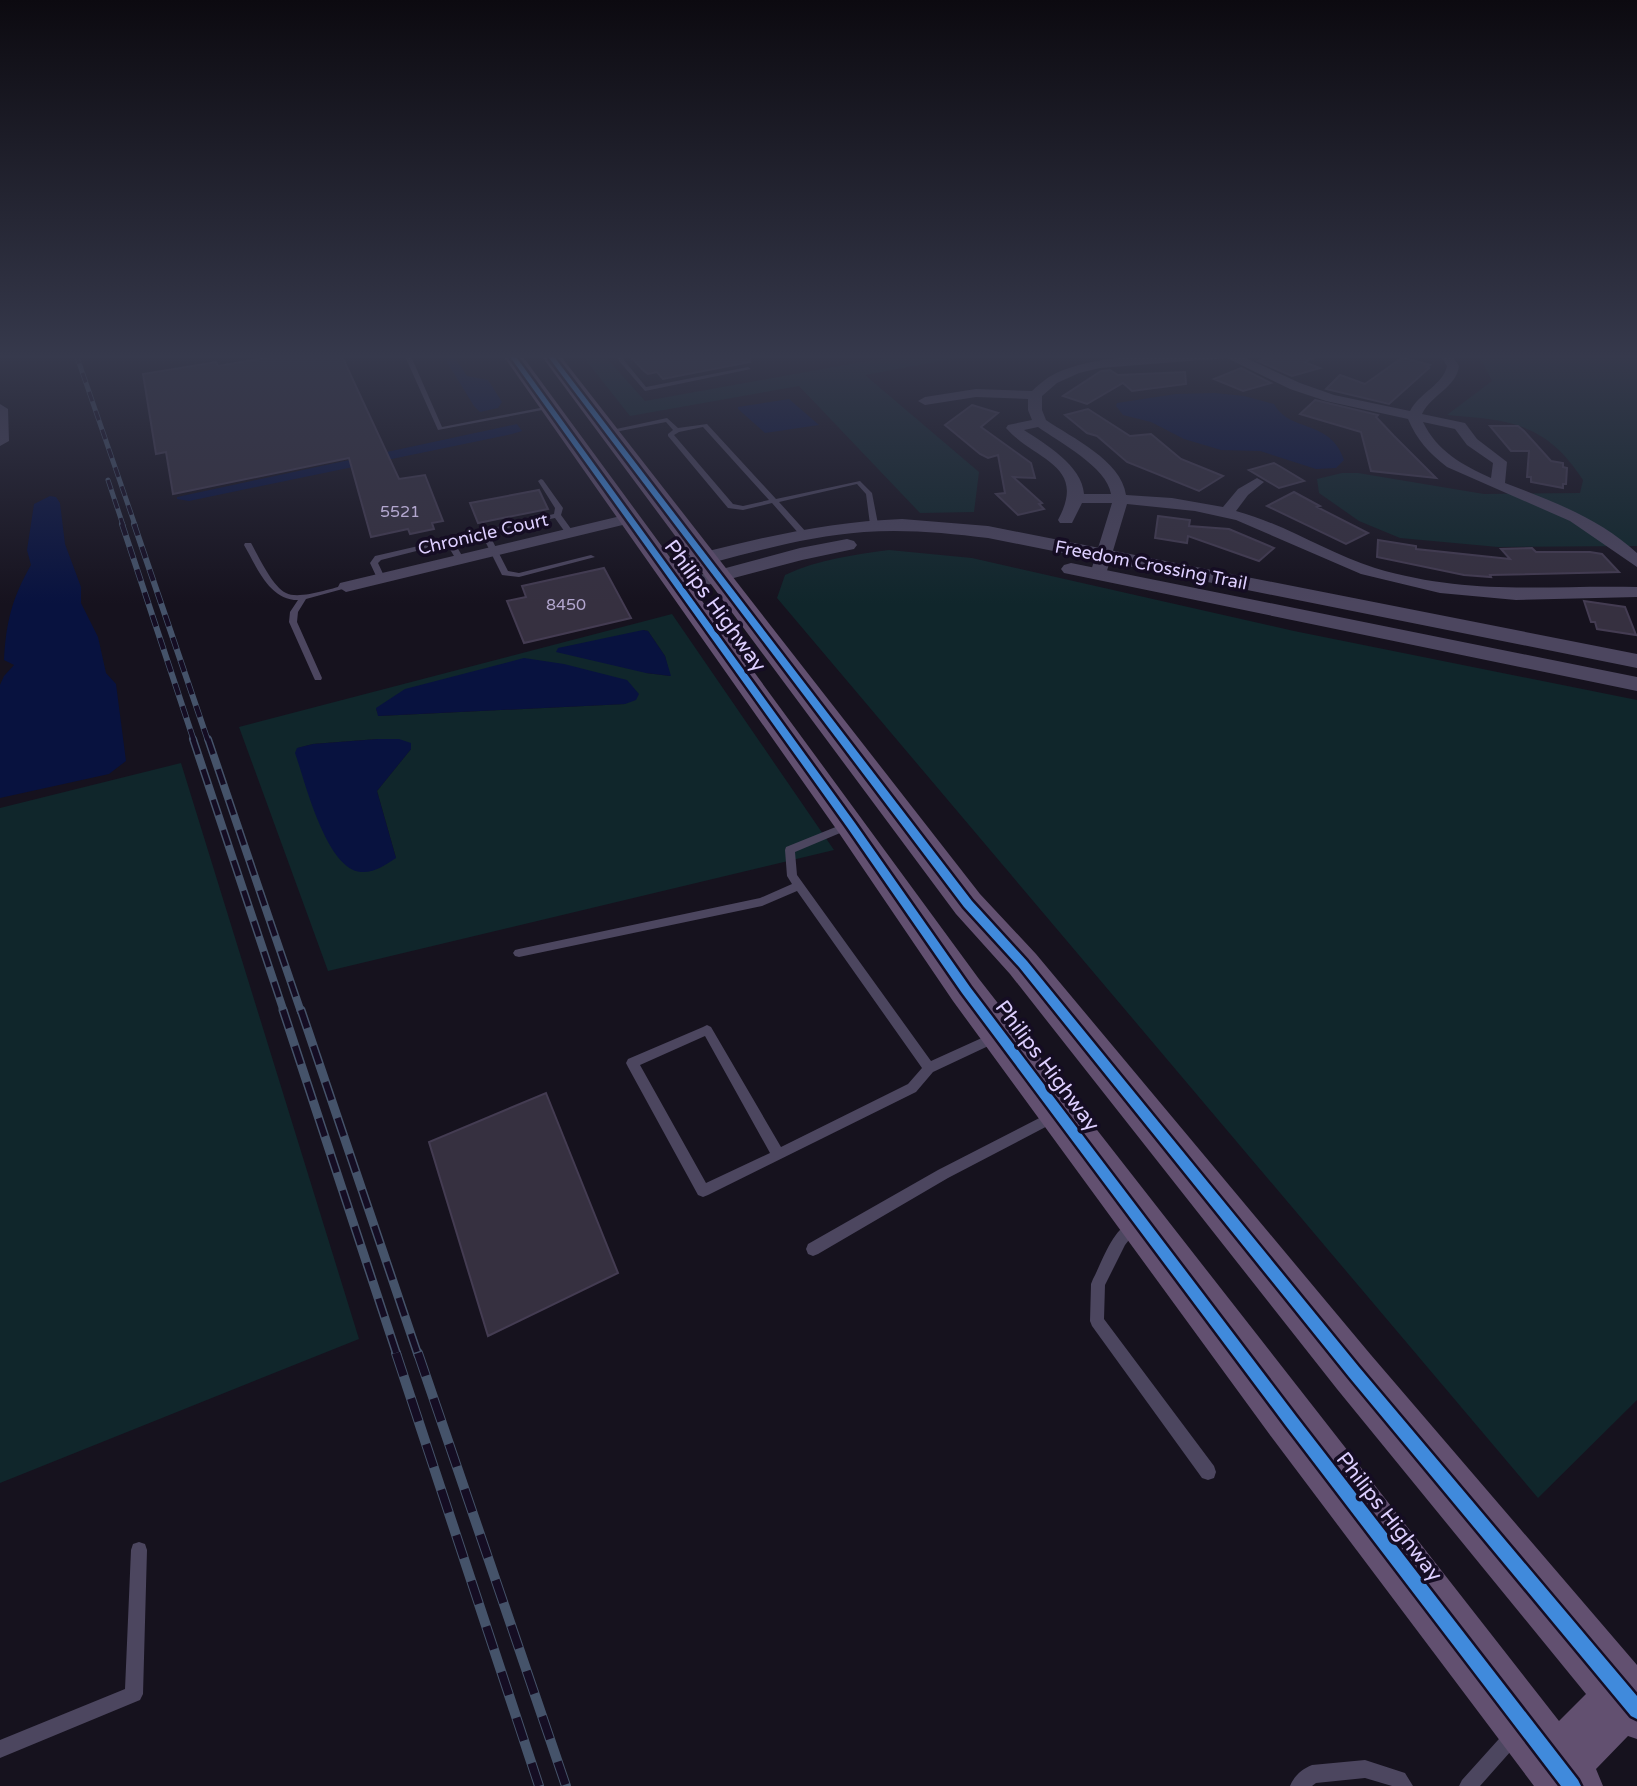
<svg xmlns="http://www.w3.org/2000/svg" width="1637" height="1786" font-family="'Varela Round',sans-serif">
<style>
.green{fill:#10262b;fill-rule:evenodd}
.water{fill:#08123f}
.building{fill:#363040;stroke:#443c52;stroke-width:2}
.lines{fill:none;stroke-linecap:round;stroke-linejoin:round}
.service{fill:#4c465f;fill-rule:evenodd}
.minor{fill:#4c465f;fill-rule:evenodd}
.tertiary{fill:#4c465f;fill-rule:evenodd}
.primary{fill:#625070;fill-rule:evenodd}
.rail-far4-casing{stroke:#45536a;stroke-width:5}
.rail-far3-casing{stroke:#45536a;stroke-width:6}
.rail-far2-casing{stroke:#45536a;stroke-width:8}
.rail-far1-casing{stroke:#45536a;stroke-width:9}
.rail-casing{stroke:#45536a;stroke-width:10}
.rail-far4{stroke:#150d23;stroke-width:3.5;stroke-dasharray:10;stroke-linecap:butt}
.rail-far3{stroke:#150d23;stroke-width:4.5;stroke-dasharray:12;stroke-linecap:butt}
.rail-far2{stroke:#150d23;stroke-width:5;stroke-dasharray:16;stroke-linecap:butt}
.rail-far1{stroke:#150d23;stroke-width:6;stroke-dasharray:19;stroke-linecap:butt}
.rail{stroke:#150d23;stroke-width:8;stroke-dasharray:24;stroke-linecap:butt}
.cycleway-casing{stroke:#150d23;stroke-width:5}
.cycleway{fill:#408adc;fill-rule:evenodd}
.labels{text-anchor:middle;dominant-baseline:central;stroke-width:7;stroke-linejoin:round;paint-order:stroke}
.far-number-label{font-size:16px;fill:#b3a7cf}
.far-street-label{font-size:18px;fill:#ddcfff;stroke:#150d23}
.street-label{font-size:21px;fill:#ddcfff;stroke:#150d23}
</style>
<rect width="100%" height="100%" fill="#16121e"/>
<path class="green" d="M581 354H603L645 401 906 354H978L865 375 979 472 974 512 920 513 799 386 630 416Z
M1471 354H1637V546L1498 547 1400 538 1359 521 1319 493 1317 479 1342 473H1358L1484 494 1580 493 1583 480C1546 422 1508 420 1447 415L1492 381 1482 361Z
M889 550 972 558 1294 631 1637 700V1400L1538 1498 777 598 785 575C819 559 853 555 889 550Z
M672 614 834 850 328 971 239 727ZM643 630 648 631 665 656 670 676 646 673ZM625 704 379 716 376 709ZM378 739 411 749 377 791 396 858 298 748 313 744Z
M181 763 359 1339 0 1483V808Z"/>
<path class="water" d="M442 354H456L457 361 467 376 488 380 502 402 498 408 480 412 474 406Z
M1215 393 1244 396 1274 404C1290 433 1331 419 1344 460L1336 468 1316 469 1260 451 1221 450 1184 439 1151 422 1123 415 1116 406 1117 403 1176 394Z
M789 399 819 425 765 433 738 409V407Z
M517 424 522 431 512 434 189 501 177 499V497Z
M50 496 56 497 60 503 65 544 81 587V603L98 637 106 673 116 684 126 761 109 774 0 798V685L4 676 14 665 4 660C6 622 12 598 31 565L27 550 34 504Z
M643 630 648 631 665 656 671 676 646 673 556 652 558 648Z
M524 658 564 664 627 680 639 694 636 700 625 704 378 716 376 708 405 689Z
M378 739H399L411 743V749L377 791 396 858C385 865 375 873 361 872 326 869 305 781 295 753L297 748 313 744Z"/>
<path class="building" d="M289 354H341L399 479 425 475 443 521 432 523 434 529 410 534 408 529 371 537 349 458 173 494 166 452 156 454 143 374 216 362 218 366Z
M628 354H749L750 362 663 379 657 372 648 374 644 371Z
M1280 354H1323L1304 362 1320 368 1292 376 1258 361Z
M1405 358 1430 365 1427 367 1429 368 1389 404 1326 389 1340 375 1365 384 1399 360Z
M1241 368 1271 383 1243 391 1214 379Z
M1110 370 1118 375 1185 372 1186 384 1132 391 1123 383 1087 404 1063 396 1101 371Z
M1315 400 1378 415 1376 417 1394 436 1436 478 1371 471 1361 432 1300 414Z
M972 405 998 413 981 427 1031 463 1035 478 1013 477 1042 503 1039 504 1044 509 1018 515 996 494 1005 493 998 455 988 458 980 454 945 425Z
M1088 409 1130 436 1151 434 1181 459 1223 476 1199 491 1127 462 1097 436 1087 433 1065 415Z
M1490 426H1518L1524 431 1551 461 1563 463V467L1567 468 1566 484H1563V488L1531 482V477H1527L1529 451H1511Z
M1274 463 1281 467 1304 481 1279 488 1249 470Z
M539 490 548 509 478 523 470 503Z
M1294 492 1320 506 1317 507 1368 533 1346 544 1267 506Z
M1158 516 1190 520 1189 526 1229 529 1274 548 1259 561 1188 536 1187 543 1155 538Z
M1378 540 1416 546V549L1510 559 1501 549 1532 548 1536 552H1590L1602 554 1619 572 1490 575 1491 577 1464 575 1377 557Z
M604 568 631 618 524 643 507 601 526 597 522 586Z
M1584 601 1625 607 1636 635 1597 629 1595 622H1591Z
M546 1093 618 1273 488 1336 429 1142Z"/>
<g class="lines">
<path class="service" d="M404 354H410L442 427 550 406 553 408 438 430Z
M613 354H619L646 387 748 367 751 369 645 391Z
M667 418 678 428 707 424 776 499 860 481 872 493 878 524 874 526 870 524 866 494 857 484 779 502 807 533 800 535 772 503 743 510 728 508 668 436V434L673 430 666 422 610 433 607 431ZM703 427 769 500 743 506 733 504 674 435 679 432Z
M541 479 543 480 563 508 561 515 574 533 567 535 555 518 488 532 508 571 519 573 591 555 595 557 519 577 502 575 480 531 554 514 555 508 538 481Z
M440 541 454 542 464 559 463 561H457L448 546 440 545 381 560 378 563 385 578 381 580 377 578 370 563 375 556Z
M245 543H251C259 557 272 586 286 593 299 600 332 588 346 585L350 587 306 599 298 612 297 622 322 678 321 680H315L314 678 289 622 290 612 298 600C269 600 257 567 244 545Z
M848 822 852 824 853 826 852 828 795 852 797 875 931 1061 995 1032 999 1033 1001 1037 999 1041 933 1072 916 1092 708 1195 703 1197 698 1195 628 1067 626 1063 628 1059 703 1027 707 1025 711 1027 781 1147 908 1084 922 1068 797 891 762 906 519 957 515 956 513 953 515 950 519 949 760 898 792 884 787 876 785 850 786 847ZM705 1036 770 1153 706 1183 640 1065Z
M1053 1111 1057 1113 1059 1117 1057 1121 948 1178 818 1254 813 1256 808 1254 806 1249 808 1244 938 1170Z
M1132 1221 1137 1222 1139 1227 1125 1245 1105 1285 1104 1319 1214 1466 1216 1472 1214 1478 1208 1480 1202 1478 1092 1326 1090 1321 1091 1284 1093 1279C1103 1260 1112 1230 1132 1221Z
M139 1542 145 1544 147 1550 143 1694 140 1700 0 1758V1740L125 1689 131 1550 133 1544Z
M1513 1727 1519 1730 1522 1736 1519 1742 1480 1786H1459L1462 1780 1507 1730Z
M1365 1760 1405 1773 1413 1786H1392L1365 1778 1316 1783 1312 1786H1290C1294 1776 1302 1769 1312 1765Z"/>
<path class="minor" d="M1237 354 1300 383 1334 395 1410 411C1419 393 1443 385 1447 366L1439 354H1451L1459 366C1456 388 1432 394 1422 414L1465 423 1477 439 1507 462 1505 483C1552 501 1599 518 1637 553V567L1570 521 1447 467C1429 453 1417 440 1408 419L1326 401 1290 389 1227 358 1100 368 1079 373 1057 383 1042 396V410L1046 420C1072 438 1121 460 1126 495L1172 498 1223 507 1238 489 1257 478 1264 482 1248 495 1236 511C1285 524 1327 553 1375 568 1469 596 1543 585 1637 587V597L1516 600 1440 593 1361 574 1236 520 1195 511 1127 504 1106 574 1104 578H1092L1090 574 1112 503H1082L1072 523H1060L1058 520C1088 464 1035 461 1006 428L1008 425 1032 420 1028 410V399L976 397 925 405 918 401 925 397 976 389 1032 391C1037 386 1043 381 1049 377 1091 351 1187 354 1237 354ZM1423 422 1455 429 1467 445 1493 463 1491 478C1462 465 1437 451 1423 422ZM1038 427C1059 442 1107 467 1111 494H1084C1082 465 1045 444 1024 430Z
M629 514 635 516 637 519 635 522 346 592 338 587 340 583Z"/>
<path class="tertiary" d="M0 404 8 409 9 441 0 446Z
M902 519 988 526 1637 654V668L988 538C947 533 906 529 864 532 796 537 730 559 664 575L657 573 654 569 657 565C738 543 817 522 902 519Z
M847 539 854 541 857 545 854 549 802 560 677 593 670 591 667 587 670 583 800 548Z
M1071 563 1637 677V691L1064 573 1061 569 1064 565Z"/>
<path class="primary" d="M502 354H521L979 979 1559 1721 1586 1694 1337 1389 1010 974 956 914 540 354H559L980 894 1036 954 1371 1355 1637 1665V1739L1628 1736 1596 1769 1603 1786H1534L1273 1439 953 1001 839 833Z"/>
<g class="rail-far4-casing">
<path id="rail-far4" d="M76 354 135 525
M108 480 123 525"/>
</g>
<g class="rail-far3-casing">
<path id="rail-far3" d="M122 524 194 741
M134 524 208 741"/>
</g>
<g class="rail-far2-casing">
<path id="rail-far2" d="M193 739 284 1012
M208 739 301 1012"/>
</g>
<g class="rail-far1-casing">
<path id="rail-far1" d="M283 1010 397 1355
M301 1010 418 1355"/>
</g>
<g class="rail-casing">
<path id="rail" d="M396 1353 539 1786
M418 1353 566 1786"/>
</g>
<use href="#rail-far4" class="rail-far4"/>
<use href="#rail-far3" class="rail-far3"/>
<use href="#rail-far2" class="rail-far2"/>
<use href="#rail-far1" class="rail-far1"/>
<use href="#rail" class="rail"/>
<g class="cycleway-casing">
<path id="cycleway" d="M508 354H514L855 823 970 987 1296 1416 1578 1780 1581 1786H1561L1286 1426 962 993 847 827Z
M546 354H552L972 901 1027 961 1359 1367 1637 1696V1719L1631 1716 1349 1377 1019 967 964 907Z"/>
</g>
<use href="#cycleway" class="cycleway"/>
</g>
<linearGradient id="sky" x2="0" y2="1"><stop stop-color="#0c0a10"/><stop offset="0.59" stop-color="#36394c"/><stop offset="1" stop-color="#36394c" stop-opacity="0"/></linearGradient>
<rect width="1637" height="604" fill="url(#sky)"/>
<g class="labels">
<g class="far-number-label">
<text x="400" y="512">5521</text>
<text x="566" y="605">8450</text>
</g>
<g class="far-street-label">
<text transform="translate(483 534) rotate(-13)">Chronicle Court</text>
<text transform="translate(1151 565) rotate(11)">Freedom Crossing Trail</text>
</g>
<g class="street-label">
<text transform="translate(715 606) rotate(54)">Philips Highway</text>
<text transform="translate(1047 1066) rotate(53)">Philips Highway</text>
<text transform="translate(1389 1517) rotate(52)">Philips Highway</text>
</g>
</g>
</svg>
